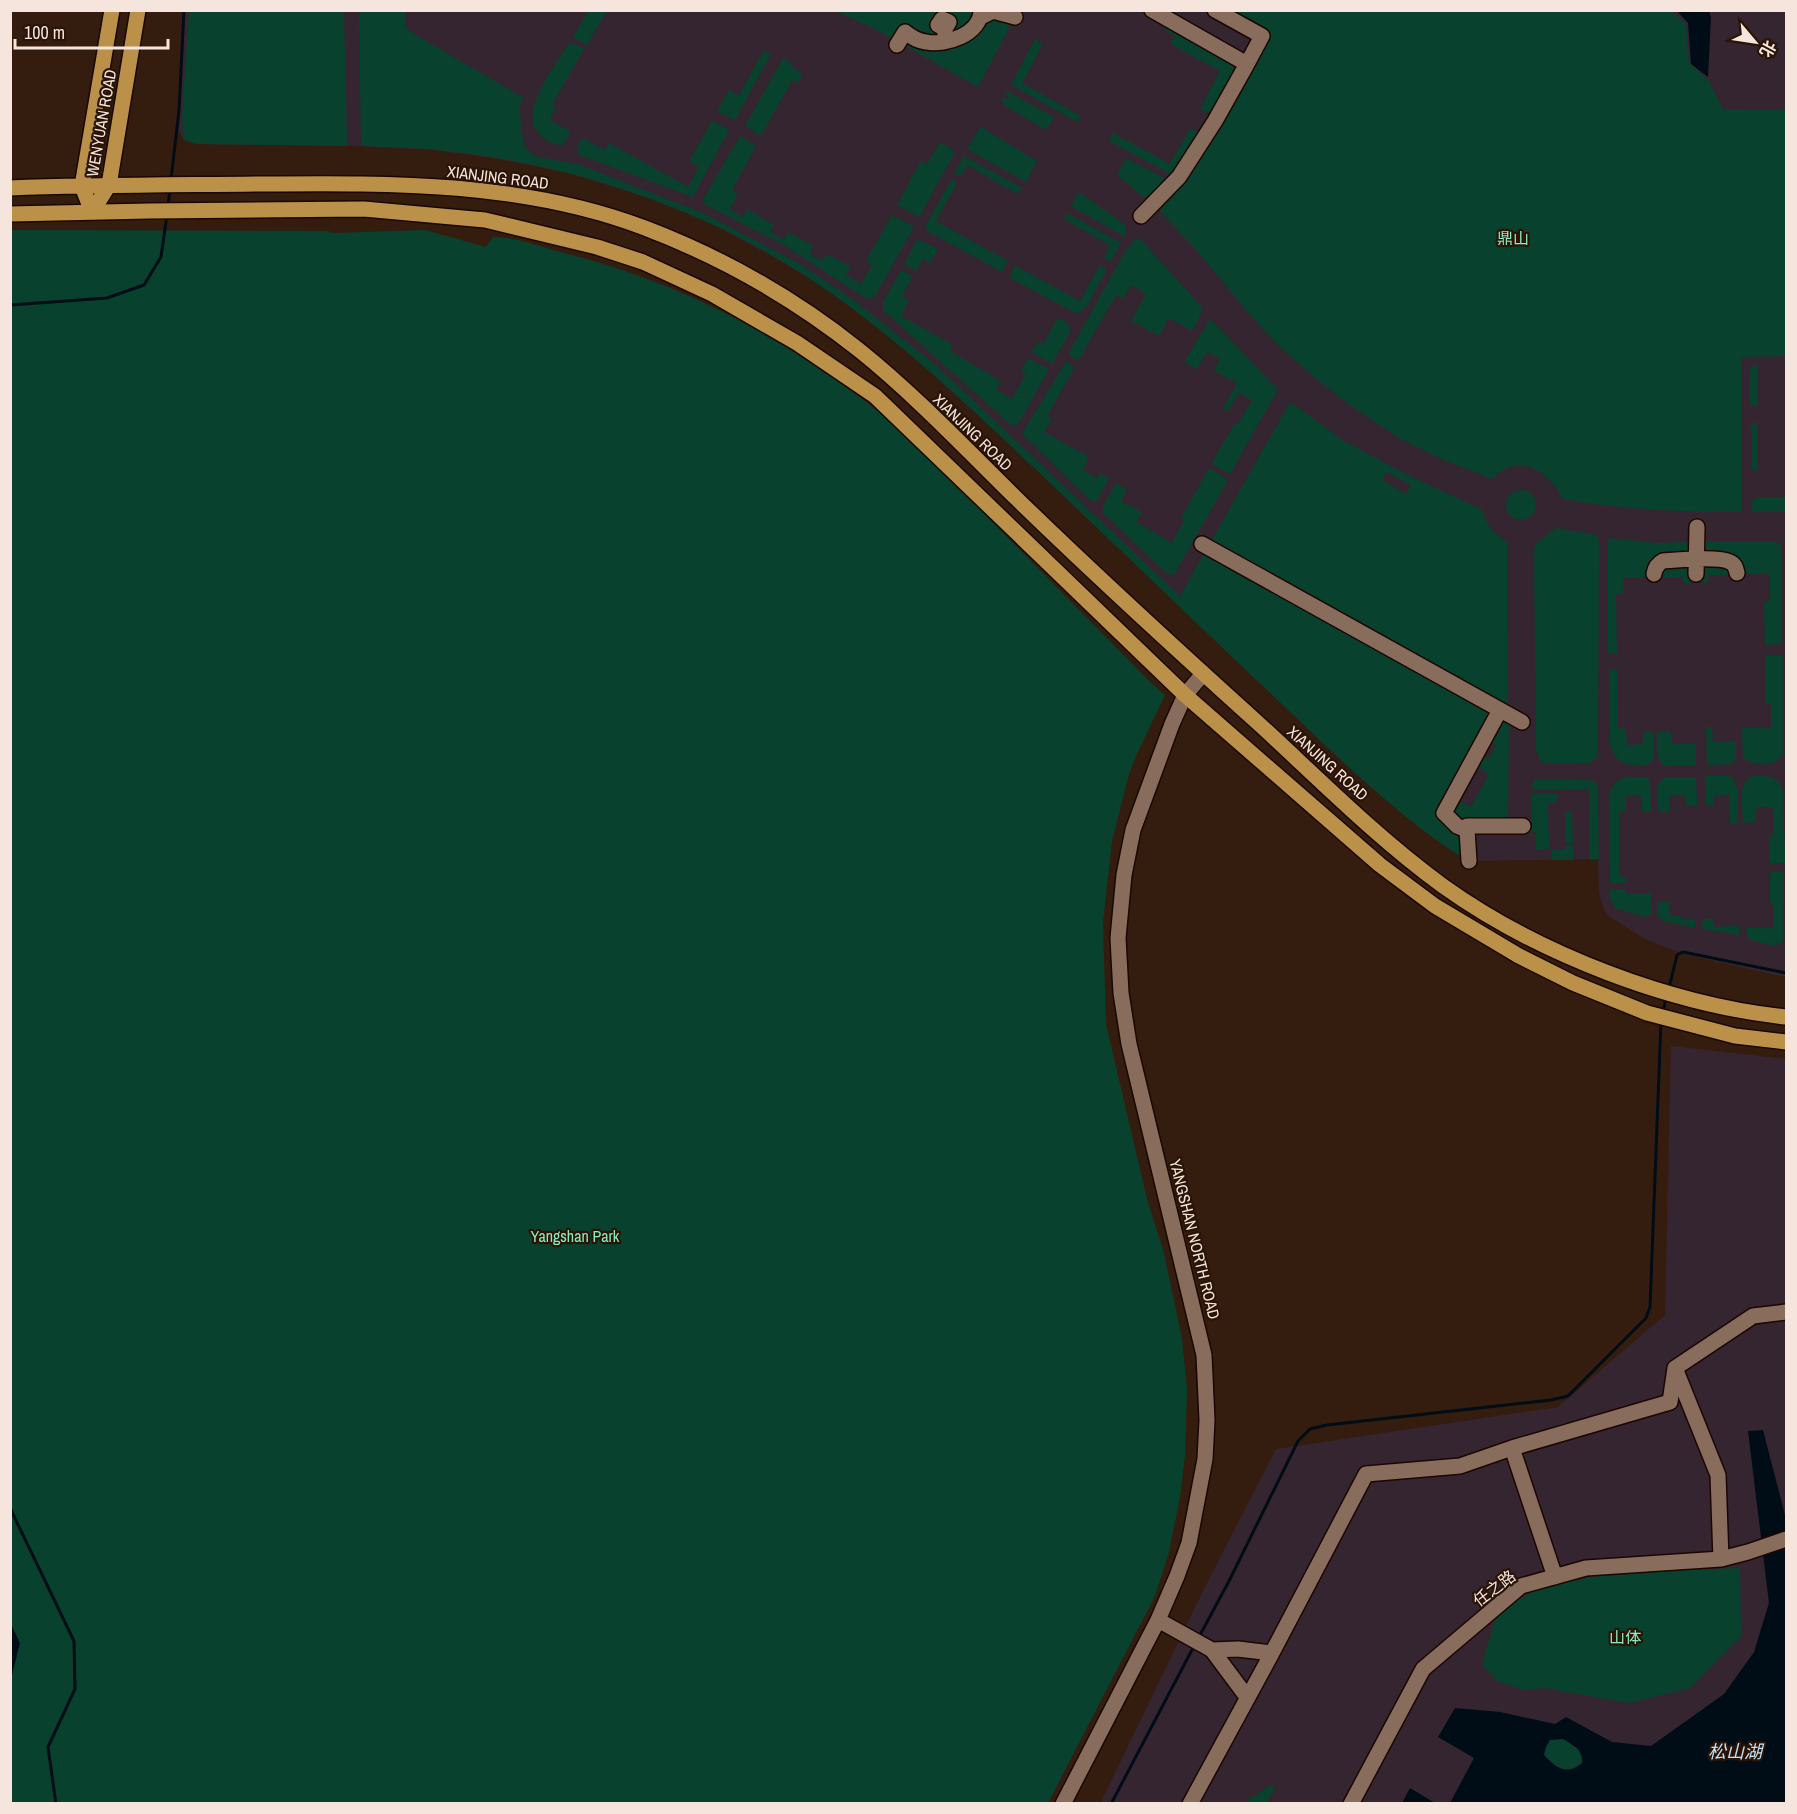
<svg xmlns="http://www.w3.org/2000/svg" width="1797" height="1814" font-family="'Archivo Narrow','Noto Sans SC',sans-serif">
<style>
.education{fill:#352531}
.green{fill:#08422e;fill-rule:evenodd}
.water{fill:#000c16;fill-rule:evenodd}
.lines{fill:none;stroke-linecap:round;stroke-linejoin:round}
.stream{stroke:#000c16;stroke-width:3}
.minor-casing{stroke:#1b0700;stroke-width:18}
.major-casing{stroke:#1b0700;stroke-width:18}
.minor{stroke:#886c5c;stroke-width:15}
.major{stroke:#bb9149;stroke-width:15}
.labels{text-anchor:middle;dominant-baseline:central;stroke-width:4.5;stroke-linejoin:round;paint-order:stroke}
.street-label{font-size:16px;fill:#f5e5dc;stroke:#2a1406}
.park-label{font-size:16px;fill:#87ecbf;stroke:#2a1406}
.water-label{font-size:18px;font-style:italic;fill:#c1e2f8;stroke:#2a1406}
</style>
<rect width="100%" height="100%" fill="#341d0f"/>
<path class="education" d="M184 11H1786V977L1683 954 1645 939 1610 917 1604 910 1599 893 1598 859 1469 861 1446 847 1356 774 1004 439 915 358 867 318 829 291 786 264 717 226 651 199 573 174 499 159 435 150 354 146 196 144 184 140 177 128Z
M1671 1046 1786 1059V1803L1100 1804 1204 1589 1276 1449 1558 1407 1665 1315Z"/>
<path class="green" d="M589 10 607 11 587 45 573 37Z
M189 11H344L347 146 196 144 184 140 182 118Z
M359 11H406L405 26 414 34 524 98 520 105 521 128 524 144 531 154 542 158 578 164 705 214 800 264 855 301 937 366 1180 596 1206 550 1495 712 1440 812 1465 832 1466 860C1387 810 1318 737 1250 674 1176 604 1103 533 1029 463 932 371 838 283 716 226 629 185 532 159 436 150 411 147 386 147 361 146Z
M835 11H1018L978 87 873 28Z
M1231 11H1671L1686 24 1689 63 1708 80 1723 109 1786 110V356L1741 357 1742 512C1682 512 1623 510 1563 499 1548 471 1519 451 1492 479L1439 458 1399 438 1354 408 1320 382 1280 347 1251 316 1199 253 1159 210 1181 187 1200 159 1270 38 1268 31Z
M1169 23 1235 63 1236 69 1210 114 1200 109 1220 71 1171 44 1175 36 1165 30Z
M1035 39 1043 44 1022 83 1081 116 1077 122 1011 85Z
M570 42 584 49 552 105 556 107 550 120 571 132 562 146C501 131 551 73 570 42Z
M764 50 771 54 735 120 717 111 729 90 739 95Z
M783 58 792 63 791 67 803 74 798 83 792 80 761 136 745 126Z
M1007 91 1054 117 1046 130 1004 105 1002 99 1003 97 1007 99 1009 96 1005 94Z
M712 121 729 130 693 197 582 156 578 153 577 148 582 138 605 150 609 143 688 187 699 167 689 161Z
M980 128H983L1037 161 1026 182 967 149Z
M1190 128 1199 133 1172 175 1109 141 1113 133 1170 164Z
M740 136 756 146 732 190 738 194 730 209 743 217 747 209 774 225 770 232 783 240 788 232 814 246 809 254 822 261 827 254 851 267 846 275 861 284 872 265 866 261 892 215 914 227 874 298 867 299 784 245 704 204 703 200Z
M940 142 953 150 954 154 919 217 897 205 921 161 927 164Z
M964 156 1022 188 1018 194 967 165 960 177 954 173Z
M1126 158 1168 180 1146 199 1117 175Z
M951 180 957 183 936 221 1008 261 1002 272 927 231 926 225Z
M1079 192 1121 222 1126 228 1125 237 1071 206Z
M1067 213 1121 243 1111 262 1104 258 1110 245 1064 219Z
M10 230 328 231 333 233 425 230 486 247 493 237C515 237 539 246 560 252 690 284 797 345 901 429L1150 682 1165 695 1136 756 1129 774 1112 841 1103 922 1106 1024 1147 1199 1164 1253 1182 1339 1187 1389 1185 1456 1180 1497 1169 1552 1155 1596 1048 1803H11Z
M1136 238 1141 240 1202 307V312L1192 331 1169 318 1159 336 1131 321 1146 294 1131 285 1123 299 1116 295 1078 361 1071 357 1069 352 1126 250Z
M917 240 923 241 938 249 930 263 923 259 916 271 904 264Z
M1014 265 1080 301 1100 265 1107 269 1087 306 1077 314 1010 278Z
M901 270 913 276 902 296 909 300 901 316 953 345 950 351 1001 381 996 390 1012 399 1026 374 1021 371 1028 358 1049 369 1020 421 1016 425H1011L883 310V302Z
M1058 318C1065 322 1072 323 1070 332L1052 364 1031 352 1038 342 1043 344Z
M1210 319 1277 388 1276 393 1230 474 1211 464 1235 423 1238 424 1252 400 1239 393 1228 411 1223 409 1237 383 1214 371 1220 359 1207 352 1197 369 1184 362Z
M1066 362 1075 367 1047 416 1052 419 1044 432 1089 457 1083 470 1097 478 1100 473 1109 478 1097 500 1094 502 1090 500 1024 436V430Z
M1757 364 1758 406H1750V369L1754 365Z
M1289 404H1293L1344 441 1408 475 1481 509C1484 514 1485 519 1488 524 1492 533 1501 536 1507 543L1508 707 1209 545ZM1386 472 1411 485 1406 494 1382 480Z
M1751 423H1758V473L1752 469Z
M1209 468 1225 478 1227 482 1175 573 1171 575 1165 572 1103 513V506L1116 483 1127 489 1121 501 1142 512 1136 522 1172 543 1184 521 1181 518Z
M1506 505a15 15 0 1 1 30 0a15 15 0 1 1-30 0Z
M1756 497H1786V512H1752V501Z
M1556 528 1593 534 1597 536 1599 541 1598 750 1596 758 1590 763 1545 764 1540 760 1536 751 1534 550 1537 543Z
M1610 538 1657 543 1689 542 1693 547 1688 555H1656L1648 566 1647 577H1623L1624 594H1616L1617 654H1608V541Z
M1705 541H1774L1780 544 1782 550V644L1765 645 1764 602 1770 601V574H1742L1704 556 1701 544Z
M1700 565H1724L1734 575H1708V582L1701 583Z
M1663 566H1691V583H1683V577H1657Z
M1780 655 1783 657V754C1778 766 1751 767 1743 757L1742 728H1771V704L1765 703V656Z
M1609 669H1617L1618 728 1626 729 1627 745 1643 744V732L1653 731 1654 758 1648 765C1628 765 1617 766 1610 745Z
M1502 716 1509 721 1508 819 1466 823 1449 816 1456 799 1471 807 1489 774 1475 766 1481 754 1489 758 1496 745 1488 740Z
M1706 727H1712L1713 742 1736 741V756L1732 764 1707 765Z
M1671 731 1672 744 1696 743V765L1665 766C1654 759 1657 744 1657 732Z
M1705 776H1731C1742 787 1737 810 1737 824H1730L1729 795H1713V805H1706Z
M1753 776C1768 776 1778 775 1783 791L1785 863H1770L1769 835H1773V807H1756V822L1743 823C1743 808 1736 782 1753 776Z
M1626 777H1647L1650 780 1651 811H1642V795H1626V811L1619 812V876L1626 877V883H1610L1609 796C1612 785 1615 781 1626 777Z
M1665 777H1696L1697 805H1686V795H1669V811H1658L1657 785Z
M1536 779 1590 780 1596 783 1598 790 1599 859 1590 860V789H1532L1533 782Z
M1532 794H1557V802L1548 803 1549 849H1536V833L1532 832Z
M1565 812H1572L1573 843H1565Z
M1565 846H1573V860H1552V850H1565Z
M1784 871 1783 941 1775 946 1750 940 1747 935 1746 928H1774V903H1770V872Z
M1610 889H1626V893H1651L1652 911 1650 915 1646 917 1615 908 1610 899Z
M1670 901V916H1681V920L1695 919V928L1664 921 1657 916V902Z
M1702 919H1713L1714 927 1739 926V935L1703 929Z
M1740 1568 1741 1636 1690 1688 1629 1703 1544 1688 1524 1690 1497 1681 1482 1664 1497 1614 1539 1587 1599 1576 1682 1570Z
M1563 1739C1574 1746 1583 1749 1582 1763 1567 1776 1556 1768 1544 1755L1546 1747 1550 1740Z
M1271 1785 1275 1789 1266 1803H1243Z"/>
<path class="water" d="M1677 11H1709L1711 17 1708 77 1691 64 1688 23Z
M1763 1430 1786 1519V1803H1450L1474 1758 1438 1737 1455 1708 1500 1712 1555 1724 1566 1717 1612 1742 1651 1746 1724 1694 1754 1652 1769 1603 1748 1431ZM1563 1739C1574 1746 1583 1749 1582 1763 1567 1776 1556 1768 1544 1755L1546 1747 1550 1740Z
M11 1624 20 1643 11 1679Z
M1410 1788 1435 1803H1402Z"/>
<g class="lines">
<path class="stream" d="M171 179 179 111 184 10
M168 206 170 189
M10 305 107 298 144 285 161 257 167 215
M1669 988 1677 955 1683 952 1786 973
M1663 1012 1666 998
M10 1508 74 1641 75 1689 48 1747 56 1804
M1199 1637 1229 1581 1298 1441 1310 1429 1327 1425 1551 1400 1568 1396 1646 1318 1650 1307 1661 1021
M1111 1804 1194 1646"/>
<g class="minor-casing">
<path id="minor" d="M1152 10 1247 64 1262 36 1215 10
M981 17 993 11 1015 17
M945 29 938 25 942 19 949 22 945 29V41
M897 45 905 32C911 37 918 41 926 42 946 46 981 34 981 10
M1141 216 1179 177 1215 121 1247 64
M1202 544 1522 722
M1654 574C1655 568 1657 564 1663 561 1678 560 1718 556 1730 562 1735 564 1736 568 1737 573
M1696 574 1697 527
M1467 830V826H1523
M1469 861 1467 830 1457 826 1444 813 1500 710
M1675 1368 1718 1475 1721 1559
M1512 1448 1555 1577
M1158 1620 1212 1650 1247 1697
M1212 1650 1238 1649 1272 1653
M1063 1804 1158 1620 1177 1576 1189 1543 1205 1459 1207 1420 1204 1355 1129 1044 1121 993 1118 938 1124 875 1133 830 1172 724 1185 695 1203 674
M1190 1804 1272 1653 1366 1474 1460 1466 1512 1448 1670 1402 1675 1368 1753 1316 1786 1312
M1351 1804 1423 1669 1521 1586 1586 1568 1721 1559 1748 1552 1786 1539"/>
</g>
<g class="major-casing">
<path id="major" d="M10 188C93 185 175 185 258 184 387 183 522 181 645 228 721 257 795 299 859 350 915 395 965 448 1016 498 1095 575 1176 649 1258 723 1318 778 1377 838 1443 886 1538 954 1671 1005 1786 1017
M92 212 109 185 138 10
M92 212 82 186 112 10
M10 214 149 211 364 209 485 220 597 247 643 262 712 294 797 343 875 396 1185 695 1380 865 1435 906 1519 956 1573 983 1647 1013 1735 1036 1786 1042"/>
</g>
<use href="#minor" class="minor"/>
<use href="#major" class="major"/>
</g>
<g class="labels">
<g class="street-label">
<text transform="translate(101 123) rotate(-80)">WENYUAN ROAD</text>
<text transform="translate(498 177) rotate(7)">XIANJING ROAD</text>
<text transform="translate(973 432) rotate(44)">XIANJING ROAD</text>
<text transform="translate(1328 763) rotate(42)">XIANJING ROAD</text>
<text transform="translate(1195 1239) rotate(76)">YANGSHAN NORTH ROAD</text>
<text transform="translate(1494 1588) rotate(-37)">任之路</text>
</g>
<g class="park-label">
<text x="1513" y="238">鼎山</text>
<text x="575" y="1236">Yangshan Park</text>
<text x="1625" y="1637">山体</text>
</g>
<g class="water-label">
<text x="1735" y="1751">松山湖</text>
</g>
</g>
<rect width="1797" height="1814" fill="none" stroke="#f5e5dc" stroke-width="24"/>
<g transform="translate(1755 42) rotate(119)" stroke="#2a1406" stroke-width="4.5" paint-order="stroke">
<path d="M0-4.5L10 22L0 15L-10 22Z" fill="#f5e5dc"/>
<text y="-9" font-size="16" font-weight="bold" text-anchor="middle" fill="#f5e5dc">北</text>
</g>
<path d="M15 39v9h153v-9" fill="none" stroke="#f5e5dc" stroke-width="3"/>
<text x="24" y="39" font-size="18" fill="#f5e5dc" stroke="#2a1406" stroke-width="4.5" paint-order="stroke">100 m</text>
</svg>
